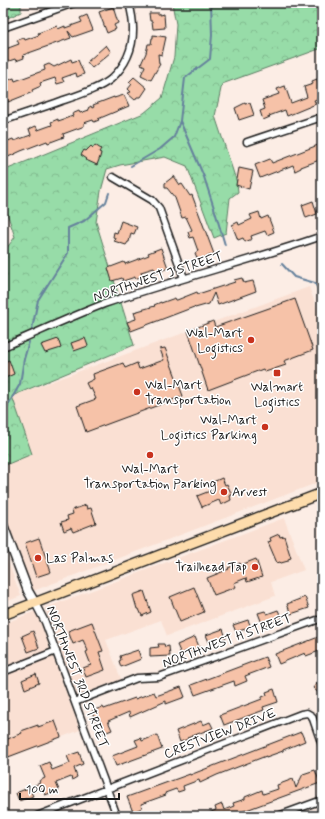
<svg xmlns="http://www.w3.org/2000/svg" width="325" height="819" font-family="Mynerve,sans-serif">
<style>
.built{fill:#fae0d3}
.forest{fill:url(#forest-crowns);stroke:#5a7c62}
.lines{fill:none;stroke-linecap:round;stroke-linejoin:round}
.stream{stroke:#65819c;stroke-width:2}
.building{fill:#f6c2a8;stroke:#1c1c1c}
.street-casing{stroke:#1c1c1c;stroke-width:9}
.secondary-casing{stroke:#1c1c1c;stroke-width:11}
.primary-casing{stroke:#1c1c1c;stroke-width:12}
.street{stroke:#fff;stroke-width:6}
.secondary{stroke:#fff;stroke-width:8}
.primary{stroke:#fddcac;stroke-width:9}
.poi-dot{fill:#c8321e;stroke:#fff;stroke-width:1.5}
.labels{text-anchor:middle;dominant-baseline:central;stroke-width:3;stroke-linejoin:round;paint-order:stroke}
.street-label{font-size:13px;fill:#1c1c1c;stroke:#fff}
.poi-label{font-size:13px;fill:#1c1c1c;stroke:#fff;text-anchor:end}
</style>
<defs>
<pattern id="forest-crowns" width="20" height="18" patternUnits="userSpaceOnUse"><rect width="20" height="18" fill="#97dca8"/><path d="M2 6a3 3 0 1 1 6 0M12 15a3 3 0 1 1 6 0" fill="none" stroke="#82bc90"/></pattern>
</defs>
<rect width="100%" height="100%" fill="#fcede5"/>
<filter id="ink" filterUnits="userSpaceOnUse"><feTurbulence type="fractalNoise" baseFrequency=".025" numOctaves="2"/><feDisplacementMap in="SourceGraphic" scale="8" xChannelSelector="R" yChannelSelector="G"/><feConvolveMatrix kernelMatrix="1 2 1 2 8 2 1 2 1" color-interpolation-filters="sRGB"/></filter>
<g filter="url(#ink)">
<path class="built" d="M309 287 322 322V481L33 591 3 511V466L31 453 12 396Z
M284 518 304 570 271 582 275 596 167 636 161 620 106 640 121 679 78 696 45 608Z
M3 549 21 596 3 603Z
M36 611 80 730 3 760V624Z"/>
<path class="forest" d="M3 3H21V12L3 20Z
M172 3H322V48L222 84 215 116 237 183 238 192 230 198 226 233 214 238 187 166 165 157 120 165 107 169 101 191 96 222 134 345 12 396 32 454 3 466V253L15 237 3 201V171L144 113 162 98 174 57 176 24Z"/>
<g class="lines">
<path class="stream" d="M211 3 212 35 210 59 185 78 180 121 204 177 214 208 225 245
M131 166 160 149 174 137 180 121
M282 264 294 277 315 283 322 297
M32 329 38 300 68 253V228L84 221 106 202 109 193
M3 426 8 405 20 384 24 359 29 342"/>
</g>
<path class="building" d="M113 7 118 23 114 25 116 29 107 33 99 12Z
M149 13H159V15L164 14 165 28 153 29 152 21H150Z
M87 15 93 30 73 37 68 31 71 38 23 55 24 58 16 61 15 59 3 63V50L19 44 17 40 24 38 25 40 39 35 38 33 57 26 58 29 65 26V28L82 22 80 18Z
M153 35 166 37 162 55 158 54 159 64H160L151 80 141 75 145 66 141 64 146 53 148 44H151L152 38H153Z
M106 45 111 52 92 68 87 62Z
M71 59 72 62 78 60 84 74 77 77 76 73 62 78 64 82 57 84 55 78 40 83 41 86 32 90 33 92 8 102 6 95 4 96 3 92V82L14 78 15 81 45 70 44 66 49 64 54 67Z
M134 77 147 88 141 97H137L135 100 127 93 131 92 128 89 132 84 129 82Z
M317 79 322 93V98L314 100 316 104 287 116 285 110 269 116 270 117 263 120 260 111 265 109 262 100 279 94 277 89 285 86 291 103 307 97 304 87 313 84 312 81Z
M124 95 129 106 98 119 99 120 94 122 93 120 84 123V126L82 127 63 134 64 137 48 143 47 141 21 151 6 158 3 151V130L8 141 13 139 14 141 31 135 29 129 36 126 38 130 52 125 51 122 58 119V121L73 116 72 114 79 111 80 113 89 110 88 108 91 106 92 108 94 107 93 105 114 97V98Z
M245 103V104L250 103 254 115 239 120 235 108Z
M95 145 101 149 99 152 101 153 100 157 97 165 86 160 87 159 81 155 84 150 86 151 91 146 93 148Z
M318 145 322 159 301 167V168L295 171 293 165 260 178 255 165 270 159 272 163Z
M239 168 253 171 249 189 236 185Z
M174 176 180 185 182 184 190 196 192 195 214 254 198 260 195 253 198 251 193 237 190 238 188 232 192 230 186 217 182 218 175 198 167 188H165V183Z
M313 201 317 214 306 218 302 205Z
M259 212 261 219 268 216 274 232 267 235 265 231 251 236 252 239 245 242 243 238 238 240 232 225 238 222 239 225 252 219 250 215Z
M121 221 137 227 134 234 131 233 129 242H128L126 245 114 241 115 238 113 237 114 232 117 233Z
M161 248 168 268 156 273 154 268 141 272 142 276 135 279V277L123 281 122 278 112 281 108 268 124 262 125 264 149 255 148 253Z
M242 278 244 283 253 281 256 291 218 305 214 293 209 304 195 308 194 307 131 331 127 322 136 319 134 312 155 306 154 305 161 302V303L175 298 176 300H177L197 292 198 294 235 282 234 280Z
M295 299 313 350 284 361 286 365 265 372 263 369 208 390 188 331 213 321 215 327Z
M85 338 88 346 74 351 71 343Z
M58 339 61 348 45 353 41 345Z
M165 348 183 396 86 432 77 406 96 399 91 388 89 389 86 383 94 379 93 374 123 363 125 368 137 363 139 369 164 360 160 349Z
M9 360 14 374 3 379V363Z
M222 478 225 485 227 484 232 495 230 496 231 500 221 505 219 500 202 507 197 496 215 489 213 482Z
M86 505 87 509 91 508 96 523 73 532 71 528 64 531 61 522 68 520 67 516 73 514 72 510Z
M279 534 280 537 284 536 291 558 288 559V561L281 563 280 562 277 563 268 542 271 541 270 538Z
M39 538 51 572 36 577 25 543Z
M256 559 262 577 247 582 246 578 234 583 236 587 214 595 207 578 229 569 228 568 240 563 241 565Z
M194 587 204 612 180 622 170 597Z
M144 591 151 612 142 616 139 609H137L133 595Z
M305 597 309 608 291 614 287 604Z
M278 610 282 619 263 626 258 613 265 611 267 614Z
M248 620 251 627 236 632 233 625Z
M92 622 103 651 99 652 105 670 86 677 83 668 91 665 86 652 88 651 83 640 73 644 68 631Z
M223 629 226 638 210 644 206 635Z
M33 631 39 648 28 652 22 636Z
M321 636 322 650 306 656 305 653 279 664 275 654Z
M195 637 200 649 189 654 187 651 181 654 177 645Z
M158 644H164L165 647 169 646 170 656 150 657V648L159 647Z
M138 650 141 659 121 667 119 661 121 660 120 656Z
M265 657 269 667 245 676 247 681 235 686 234 681 195 695 191 685Z
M36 674 39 683 25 689 22 680Z
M322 676V696L313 688Z
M181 687 185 697 166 704V701L130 717 129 712 108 721 112 730 104 733 99 718 95 720 92 711 103 707 104 709 135 698V699L154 692 156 696Z
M274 689 278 702 263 707 264 710 224 725 220 715 262 699V697L267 695 266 692Z
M55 721 61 737 3 759V741L22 733 21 731 38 725V727Z
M201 721 203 725 210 722 213 728 187 738 188 739 180 742 176 731Z
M301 732 305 741 283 750V751L266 757V756L217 775 200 783 199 780 183 786 184 790 178 792 176 789 165 793 166 795 141 804 142 808 133 812 127 797 190 774V775L213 766Z
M157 735 162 749 116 766 112 756 138 746 135 740 141 738 142 741Z
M79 752 83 764 74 768 77 777 72 780 71 777 56 783 59 790 45 795 42 788 31 792 33 796 19 801 16 793 40 783 39 781 45 778 40 766 49 762 52 770 70 763 67 756Z
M315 770 320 783 230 816H202L216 810 215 807 222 804 224 810 234 806 233 803 245 799V797L262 790 263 794 278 789 277 785 293 779 296 788 303 774Z"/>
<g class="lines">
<g class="street-casing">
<path id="street" d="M3 28 74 3
M3 121C22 114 42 108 61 101 76 96 99 89 111 79 134 58 137 31 129 3
M247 142 322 117
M113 177 152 200 159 208 184 278
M3 347C36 333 70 317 104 304 176 279 250 261 322 236
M35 603 45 622 117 816
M3 672 56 651
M75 702 137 678 159 677 317 620
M37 816 301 714 307 713 312 716 322 745
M278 816 322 800"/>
</g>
<g class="secondary-casing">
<path id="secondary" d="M3 525 28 591 35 603"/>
</g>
<g class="primary-casing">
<path id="primary" d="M3 615 322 493"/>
</g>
<use href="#street" class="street"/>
<use href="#secondary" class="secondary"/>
<use href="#primary" class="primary"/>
</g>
</g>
<g class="poi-dot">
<circle cx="251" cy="340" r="4"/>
<rect x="273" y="369" width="8" height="8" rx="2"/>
<circle cx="137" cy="392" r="4"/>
<circle cx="265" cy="427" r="4"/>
<circle cx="150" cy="455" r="4"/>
<circle cx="224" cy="492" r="4"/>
<circle cx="38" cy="558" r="4"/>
<circle cx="255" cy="567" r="4"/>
</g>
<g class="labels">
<g class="street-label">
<text transform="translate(158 277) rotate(-18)">NORTHWEST J STREET</text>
<text transform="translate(227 641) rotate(-20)">NORTHWEST H STREET</text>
<text transform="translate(77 677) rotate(69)">NORTHWEST 3RD STREET</text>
<text transform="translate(220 734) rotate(-21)">CRESTVIEW DRIVE</text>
</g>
<g class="poi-label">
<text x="243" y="333">Wal-Mart<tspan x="243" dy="15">Logistics</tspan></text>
<text x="145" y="385" text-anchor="start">Wal-Mart<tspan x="145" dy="15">Transportation</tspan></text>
<text x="277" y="387" text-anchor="middle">Walmart<tspan x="277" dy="15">Logistics</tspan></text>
<text x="257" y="420">Wal-Mart<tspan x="257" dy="15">Logistics Parking</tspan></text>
<text x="150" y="469" text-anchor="middle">Wal-Mart<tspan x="150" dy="15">Transportation Parking</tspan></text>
<text x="232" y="492" text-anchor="start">Arvest</text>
<text x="46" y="558" text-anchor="start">Las Palmas</text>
<text x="247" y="567">Trailhead Tap</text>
</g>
</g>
<rect width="325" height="819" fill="none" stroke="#fff" stroke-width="16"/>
<rect x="8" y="8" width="309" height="803" fill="none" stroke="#1c1c1c" stroke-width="1.5" filter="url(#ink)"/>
<path d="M20 793v6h99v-6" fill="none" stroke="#1c1c1c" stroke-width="2"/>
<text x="26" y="793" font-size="12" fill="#1c1c1c" stroke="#ffffff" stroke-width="3" paint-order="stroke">100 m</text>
</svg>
